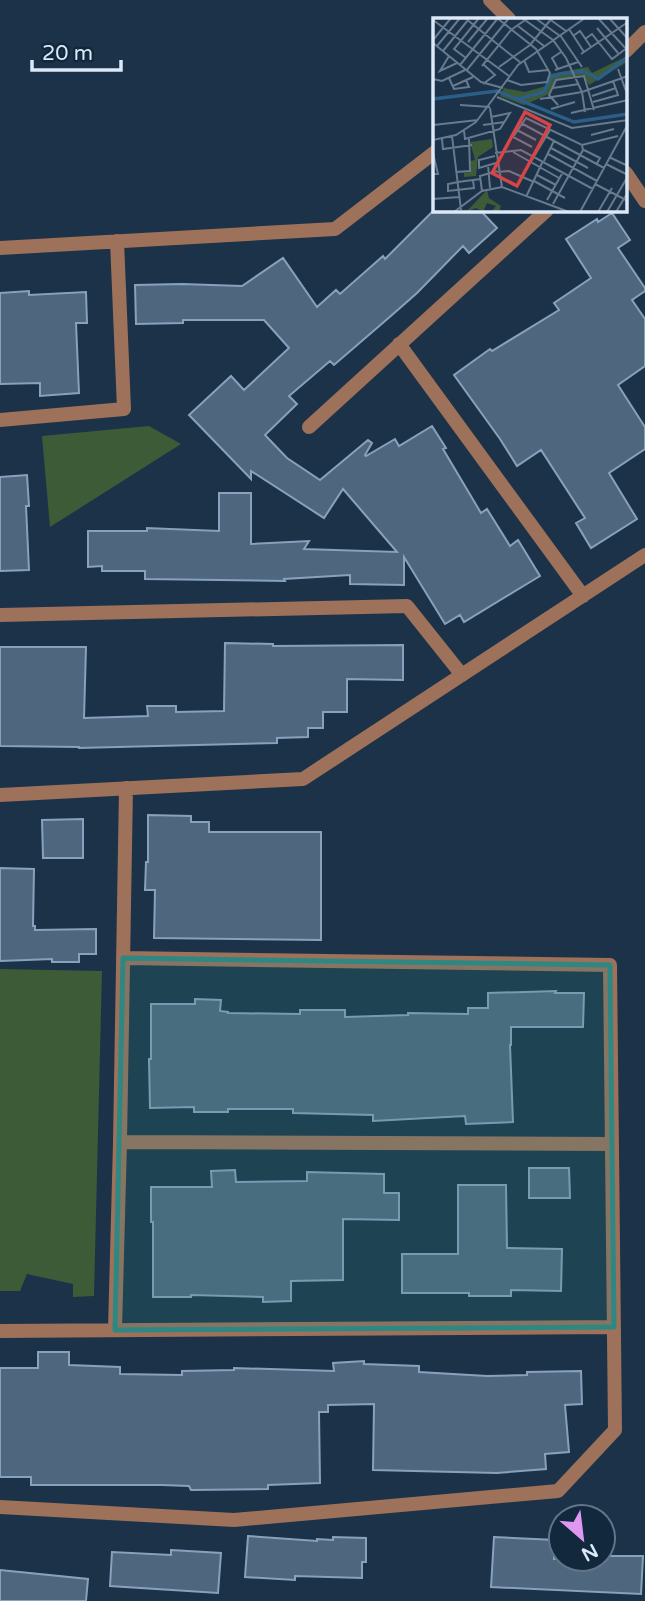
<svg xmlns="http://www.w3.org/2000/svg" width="645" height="1601" font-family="'Varela Round',sans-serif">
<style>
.green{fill:#3d5b37}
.building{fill:#4e677f;stroke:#88a2bd;stroke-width:2}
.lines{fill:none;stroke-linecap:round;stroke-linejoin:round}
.minor{stroke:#9d715a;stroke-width:14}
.marked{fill:#2e8783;fill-opacity:0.2;stroke:#2e8783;stroke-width:5;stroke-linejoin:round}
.inset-river{fill:none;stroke:#2c5f87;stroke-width:3.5}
.inset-road{fill:none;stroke:#687b8e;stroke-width:2}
.view{fill:#d74547;fill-opacity:0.15;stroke:#d74547;stroke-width:3.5}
.inset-edge{fill:none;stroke:#dbe9f8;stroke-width:3.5}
</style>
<rect width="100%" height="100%" fill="#1b3248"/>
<path class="green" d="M149 426 181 444 50 527 42 436Z
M0 969 102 971 94 1296 73 1297V1284L27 1274 20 1291H0Z"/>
<path class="building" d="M434 210H480L497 228 469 253 463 246 417 293 392 315 334 365 330 361 289 396 297 404 265 435 287 458 320 480 368 440 372 443 365 455 366 456 395 439 399 446 432 426 446 448 443 449 481 513 487 509 510 546 518 540 540 576 464 622 460 615 445 624 404 557V585L350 584V575L284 579 285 581 145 579V571H102V566L88 567V531H147V528L219 531V493H251V544L309 541 304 549 397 552 343 489 324 518 251 471V479L189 415 231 376 244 390 289 348 264 320H183V323L136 324 135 285 182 284 242 286 283 258 317 307 336 290 340 294 383 256 385 259Z
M612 213 630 240 618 248 645 288V291L632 300 645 319V366L618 385 645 427V449L609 473 637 519 591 548 576 523 585 518 541 450 517 466 500 439 454 375 490 349 492 351 559 310 554 303 591 278 566 239 597 219 598 222Z
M29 291V295L86 292 87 323H76L79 393 40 396V383L0 384V293Z
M27 475 29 506H26L29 570 0 571V477Z
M225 643 273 644V646L403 645V680L347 679V712H323V728H308V737L277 738V743L79 748V747L0 746V647H86L84 718 148 716 147 706H176V712L224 711Z
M148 815 191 816V822H209V832H321V940L154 938 155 890H145L146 862H148Z
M83 819V858H43L42 820Z
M0 868 34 869 33 926H35V930L96 929V954H79V962H52V959L0 961Z
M556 991 555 993H584L583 1027H511V1045H510L513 1122 466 1124 465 1116 373 1121V1115L293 1113V1109H228V1112H194V1107L150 1108 149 1059H151V1004H195V999L221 1000 220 1011 228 1012V1013L300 1014V1010H345V1017L408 1015V1013L468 1014V1008H488V993Z
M529 1168H569L570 1198H529Z
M235 1170 236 1182 307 1181V1172L384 1174V1193H399V1220L343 1219V1280L291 1281V1301L263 1302V1297L191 1295V1297H153V1222H151V1187H212L211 1171Z
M458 1185H506L507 1248 562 1249 561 1291 511 1290V1296H469V1293H402V1254H458Z
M38 1352H69V1365L120 1367V1374L182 1375V1371L234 1370V1368L334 1371 333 1363 364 1361V1364L419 1366V1372L487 1376 527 1375V1372L581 1371 582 1404 565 1405 569 1452 545 1454 546 1469 497 1473 373 1470 374 1404 328 1405V1412H319L320 1483 268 1485V1489L191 1490 189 1486 161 1485H31V1477H0V1368H38Z
M248 1536 317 1541V1539L333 1540V1537L366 1538V1562H362V1578L295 1576V1580L245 1577Z
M494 1537 555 1540 554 1559H603V1556H643L641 1594 491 1587Z
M171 1550 221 1553 218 1593 110 1586 112 1552 171 1555Z
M0 1570 88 1579 86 1601H0Z"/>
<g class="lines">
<path class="minor" d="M490 0 509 19
M626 51 645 32
M626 173 645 201
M0 248 335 229 435 152
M399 344 583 596
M0 420 124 409 117 241
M309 427 547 210
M0 615 407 606 462 675
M0 795 303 779 645 555
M120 1142 612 1144
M115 1330 120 1142 126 788
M0 1331 614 1327
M0 1507 234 1520 558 1491 615 1430 610 965 123 958"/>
</g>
<path class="marked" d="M123 958 610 965 614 1327 115 1330Z"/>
<g transform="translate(433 18)">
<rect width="194" height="194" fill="#1b3248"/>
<path d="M194 38V44L156 67 150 57 122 62 116 76 91 87 67 78 71 70 92 74 113 68 117 56 155 49 159 55ZM59 121 60 129 45 139 43 158 31 159V155L38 154 37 143 42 142 37 124ZM54 172 56 180 68 188 66 194H58L63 188 54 185 50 194 43 190 33 194Z" fill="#3d5b37"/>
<path class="inset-river" d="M0 81 64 73 141 104 195 96M85 81 111 74 118 59 127 56 150 53 165 61 195 39"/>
<path class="inset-road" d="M32 0 88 45M64 0 103 31 117 55 114 64 88 67 74 62M89 0 120 22 133 40 149 74 152 94M102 0 127 18M115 0 133 13M165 0 195 33M177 1 195 21M0 2 76 58M85 8 111 28M164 10 185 35M136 11 151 34M127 17 149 49M140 18 147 13 158 29M152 21 159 16 179 41 195 29M0 22 18 0M35 24 55 0M0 25 48 64 70 70M4 28 27 0M10 33 35 2M148 36 195 4M16 38 7 53 24 45M33 40 21 31 46 0M91 42 96 54 115 52M50 46 62 57 50 66M27 47 65 0M49 48 78 12 95 0M66 49 97 27 119 0M125 51 119 40 128 34M185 51 193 73M122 52 145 44M33 53 76 0M16 60 21 71 36 69 33 62M0 61 9 63 32 52M20 68 40 59M120 70 146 66M159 78 183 70M64 79 139 110 195 102M107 81 149 74 195 58M160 84 185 77 180 63M27 87 57 89M125 87 116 77 123 62 151 58 161 92M57 90 69 169M118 91 142 84M138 95 195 82M88 105 171 150M0 107 45 102M50 107 72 104M84 112 103 122M31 113 32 121 67 111 77 95 58 99M158 117 181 111M19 118 28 192M9 121 10 131 39 127M0 122 23 117 43 104 85 47 152 0M99 129 80 119 93 100 149 127 185 118M118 130 155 150M151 132 167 140 163 147M80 134 126 160M0 135 5 156H0M62 135 88 132 160 171M115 136 164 163M62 138 46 142V150L63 145M176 139 195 148M111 143 121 123M97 145 117 112M173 146 195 157M55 147 57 170M23 154 37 153 36 120M64 154 76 153 101 164M104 157 123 167M40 162 41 170 15 173V166L25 164 40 162 48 161M101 163 132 180M162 166 195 183M49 173 47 158 64 153M93 179 110 143M0 181 26 179M114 182 130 154M120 186 150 132 149 127M21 194 49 173 69 169 136 194M147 194 195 106M165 194 179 170M174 194 195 158M183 194 195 174"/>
<path class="view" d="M92 94 117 107 84 168 59 155Z"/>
<rect width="194" height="194" class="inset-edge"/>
</g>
<g transform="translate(582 1538) rotate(152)"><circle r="33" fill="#11283d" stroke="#627588" stroke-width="2"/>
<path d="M0-5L12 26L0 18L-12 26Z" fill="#de98f2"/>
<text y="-10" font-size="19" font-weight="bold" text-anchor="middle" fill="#dbe9f8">N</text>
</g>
<path d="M32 60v10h89v-10" fill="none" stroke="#dbe9f8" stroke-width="3.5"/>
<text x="42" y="60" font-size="21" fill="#dbe9f8" stroke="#11283d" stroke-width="5" paint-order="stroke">20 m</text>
</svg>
